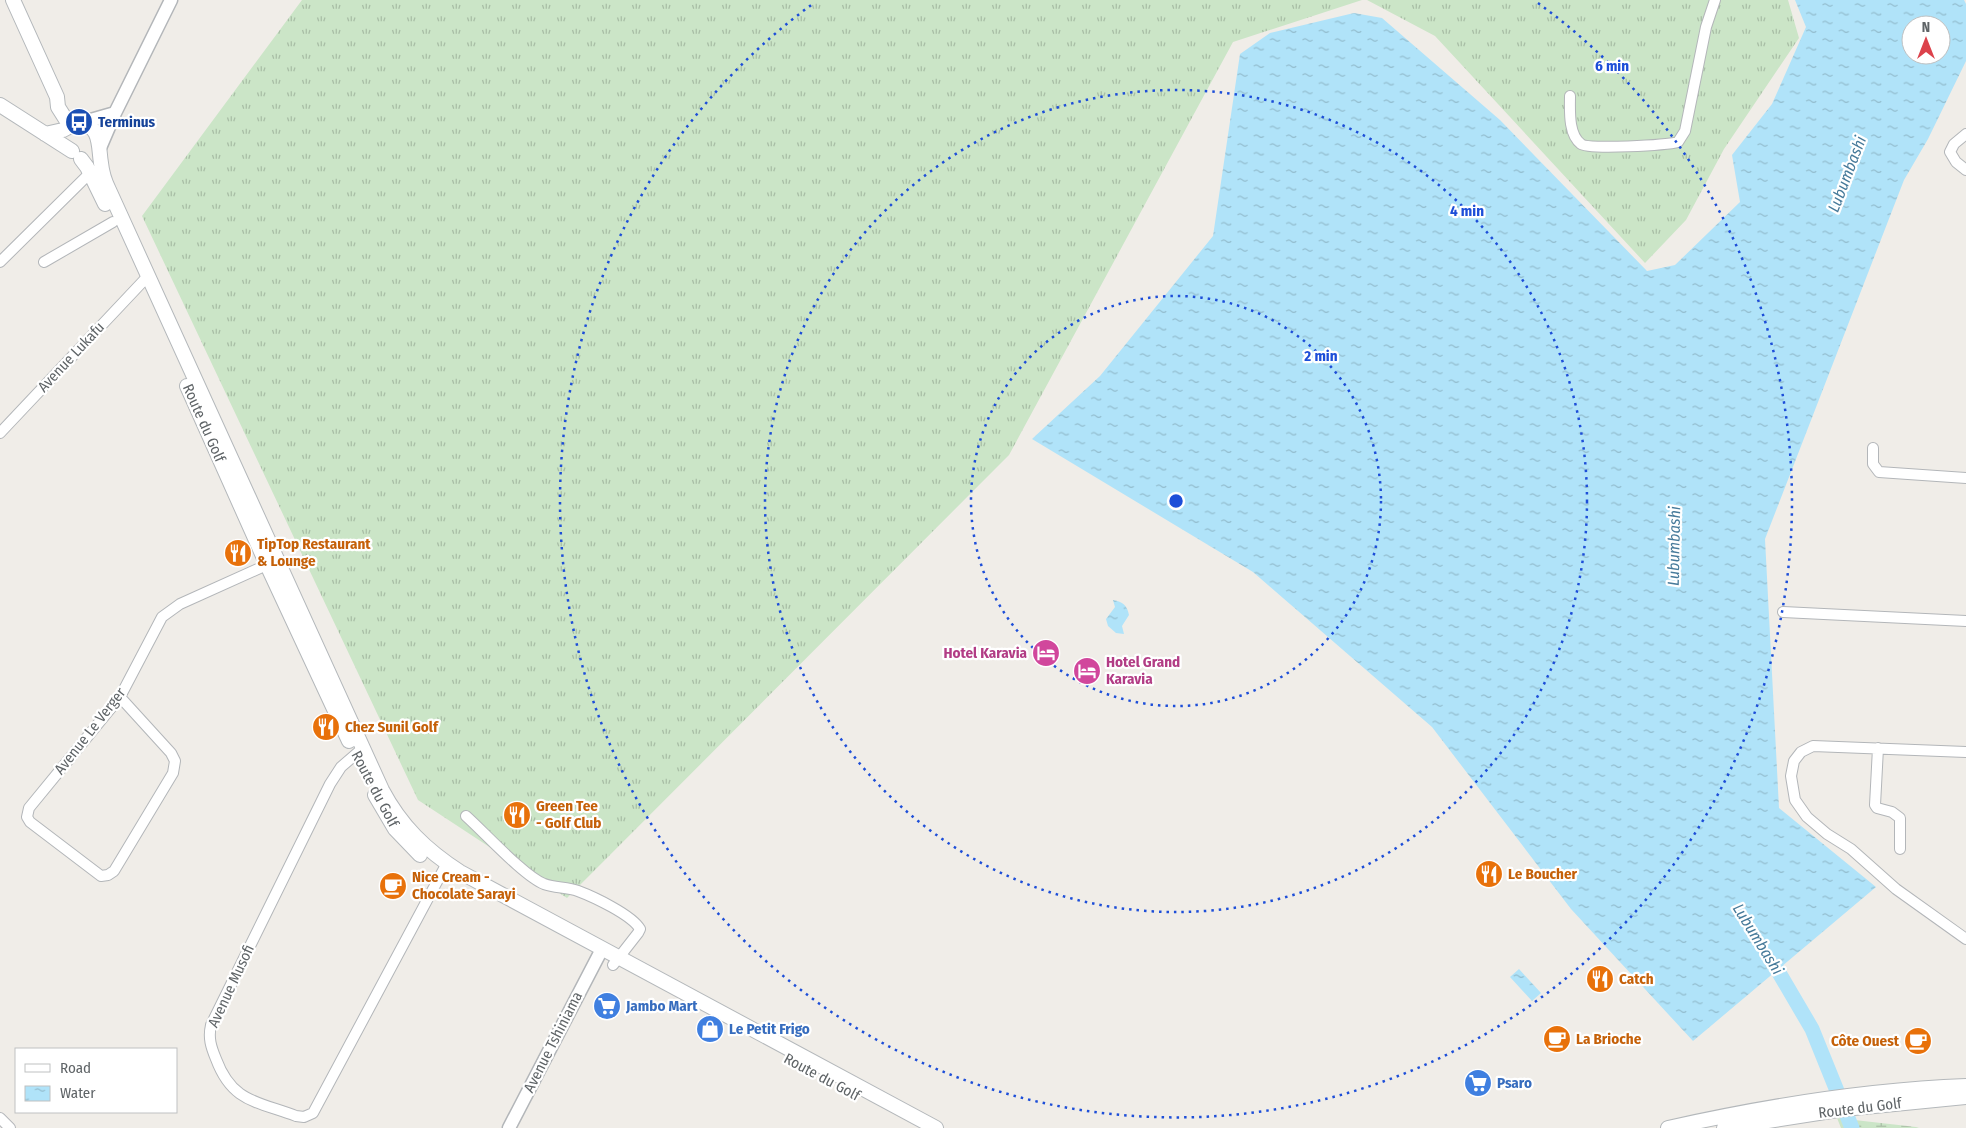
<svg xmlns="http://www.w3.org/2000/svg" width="1966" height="1128" font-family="'Fira Sans Condensed',sans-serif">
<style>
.grass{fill:url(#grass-tufts)}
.wetland{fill:url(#wetland-marsh)}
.water{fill:url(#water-ripples);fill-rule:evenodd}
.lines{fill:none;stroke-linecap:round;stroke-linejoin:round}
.river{stroke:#b0e3f9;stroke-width:15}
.minor-casing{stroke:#b3b6b9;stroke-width:12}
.tertiary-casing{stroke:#b3b6b9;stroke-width:15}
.secondary-casing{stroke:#b4b8bb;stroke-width:16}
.minor{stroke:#fff;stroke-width:10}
.tertiary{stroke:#fff;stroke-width:12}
.secondary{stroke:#fff;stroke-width:14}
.ring{fill:none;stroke:#1d4ed8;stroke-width:2.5;stroke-dasharray:2.5 5}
.labels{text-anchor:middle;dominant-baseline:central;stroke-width:4.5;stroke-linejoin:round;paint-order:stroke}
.transit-label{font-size:15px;font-weight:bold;fill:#164399;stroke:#fff;text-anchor:start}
.street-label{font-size:15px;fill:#5f6467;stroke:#fff}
.food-label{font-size:15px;font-weight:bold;fill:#c56008;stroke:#fff;text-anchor:start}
.hotel-label{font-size:15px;font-weight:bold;fill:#b23c85;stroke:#fff;text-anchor:end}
.shop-label{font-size:15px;font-weight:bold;fill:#366cbe;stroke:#fff;text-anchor:start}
.water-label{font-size:16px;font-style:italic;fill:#467a9a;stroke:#fff}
.centre{fill:#1d4ed8;stroke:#fff;stroke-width:2.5}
.ring-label{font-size:15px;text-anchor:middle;font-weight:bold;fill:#1d4ed8;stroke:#fff;stroke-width:4.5;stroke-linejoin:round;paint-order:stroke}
</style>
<defs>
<pattern id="grass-tufts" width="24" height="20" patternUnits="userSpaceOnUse" patternTransform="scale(1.25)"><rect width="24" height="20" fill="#cbe5c7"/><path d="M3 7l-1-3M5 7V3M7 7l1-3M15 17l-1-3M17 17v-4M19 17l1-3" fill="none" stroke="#a8bda5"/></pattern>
<pattern id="wetland-marsh" width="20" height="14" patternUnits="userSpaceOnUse" patternTransform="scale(1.25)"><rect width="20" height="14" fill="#cbe5c7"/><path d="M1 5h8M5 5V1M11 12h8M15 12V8" fill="none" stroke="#a8bda5"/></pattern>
<pattern id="water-ripples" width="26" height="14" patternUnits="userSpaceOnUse" patternTransform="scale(1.25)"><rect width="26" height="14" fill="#b0e3f9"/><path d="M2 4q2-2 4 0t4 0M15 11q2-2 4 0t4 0" fill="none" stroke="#92bccd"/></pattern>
</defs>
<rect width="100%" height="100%" fill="#f0ede8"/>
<path class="grass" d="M302 0H1362L1233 42 1009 455 567 898 418 800 142 216Z
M1367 0H1788L1799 38 1724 149 1686 220 1645 263 1435 36Z"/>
<path class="wetland" d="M1837 1118 1916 1127 1919 1128H1841Z"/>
<path class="water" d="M1795 0H1964L1966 4V61L1928 139 1904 180 1765 539 1779 808 1876 887 1693 1041 1571 909 1432 727 1253 572 1032 439 1100 376 1213 236 1240 54 1270 33 1354 13 1382 18 1500 120 1647 271 1675 265 1740 202 1732 155 1772 104 1806 27ZM1911 25H1941V55H1911Z
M1113 600C1123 602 1127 605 1129 615L1122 626 1124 634 1116 633 1108 626 1106 619 1115 607Z
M1519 969 1541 993 1532 1001 1510 977Z"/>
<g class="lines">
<path class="river" d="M1768 954 1812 1029 1852 1128"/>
<g class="minor-casing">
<path id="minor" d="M1570 96C1570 110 1568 134 1581 144 1588 150 1667 145 1678 142L1685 131 1706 27 1715 0
M1966 134 1954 144 1950 152 1956 162 1966 170
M0 262 90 173
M44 262 113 222
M0 433 148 276
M1873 448V464L1879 472 1966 478
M1783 612 1966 621
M120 697 171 753 175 761 173 773 114 871 108 875 101 876 30 822 27 817 29 808 120 697 162 617 180 604 271 563
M363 748 341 767 330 784 211 1025C208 1038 211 1047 216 1059 232 1102 256 1101 296 1116L304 1117 313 1113 447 863
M1878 748 1875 805 1877 808 1892 812 1900 818V849
M1966 752 1813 746 1801 752 1794 761 1791 776 1795 800 1807 817 1827 834 1851 849 1896 889 1966 939
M466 816C485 833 524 876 544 884 555 888 567 887 578 891 594 897 632 915 640 929L638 933 613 965
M0 1118 10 1128"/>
</g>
<g class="tertiary-casing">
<path id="tertiary" d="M80 123 115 113
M100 148 115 113 171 0
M509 1128 602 949"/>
</g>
<g class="secondary-casing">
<path id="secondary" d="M13 0 57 97 58 107 70 126
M0 105 72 151
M45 134 63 130 78 122C102 126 98 146 101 163 102 173 105 182 109 190L382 790C401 826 426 850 460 872L936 1128
M81 159 87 167 105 204
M187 386 267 565 349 741
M375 795 395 829 420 855
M1668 1128C1766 1106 1865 1090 1966 1086
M1724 1128 1844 1109 1966 1097"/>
</g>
<use href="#minor" class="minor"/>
<use href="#tertiary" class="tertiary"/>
<use href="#secondary" class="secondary"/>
</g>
<g class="ring">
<circle cx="1176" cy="501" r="205"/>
<circle cx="1176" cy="501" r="411"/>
<path d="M1538 3A616 616 0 1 1 814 3"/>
</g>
<defs>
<g id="bus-disc" transform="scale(1.4375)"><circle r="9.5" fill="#1a4fb4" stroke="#fff"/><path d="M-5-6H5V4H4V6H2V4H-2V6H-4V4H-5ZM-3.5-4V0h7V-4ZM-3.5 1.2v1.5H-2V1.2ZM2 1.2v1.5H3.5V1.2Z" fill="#fff"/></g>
<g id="restaurant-disc" transform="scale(1.4375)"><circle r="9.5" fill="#e8710a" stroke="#fff"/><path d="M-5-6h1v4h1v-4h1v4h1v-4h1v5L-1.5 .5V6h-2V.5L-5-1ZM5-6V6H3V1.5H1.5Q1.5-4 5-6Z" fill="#fff"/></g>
<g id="hotel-disc" transform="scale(1.4375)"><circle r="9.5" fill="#d1479c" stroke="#fff"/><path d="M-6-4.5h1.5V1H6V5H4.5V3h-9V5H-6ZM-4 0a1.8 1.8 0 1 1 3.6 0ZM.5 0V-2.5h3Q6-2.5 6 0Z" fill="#fff"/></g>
<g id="cafe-disc" transform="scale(1.4375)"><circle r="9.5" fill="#e8710a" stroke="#fff"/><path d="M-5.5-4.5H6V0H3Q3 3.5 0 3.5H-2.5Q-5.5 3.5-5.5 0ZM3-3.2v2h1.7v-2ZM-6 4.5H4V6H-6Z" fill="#fff"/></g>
<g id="supermarket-disc" transform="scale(1.4375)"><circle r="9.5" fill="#3f7fe0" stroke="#fff"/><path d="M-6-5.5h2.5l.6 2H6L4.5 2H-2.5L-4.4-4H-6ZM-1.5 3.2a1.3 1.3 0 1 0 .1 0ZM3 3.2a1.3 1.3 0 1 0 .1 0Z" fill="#fff"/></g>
<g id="shop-disc" transform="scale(1.4375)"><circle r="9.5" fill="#3f7fe0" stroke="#fff"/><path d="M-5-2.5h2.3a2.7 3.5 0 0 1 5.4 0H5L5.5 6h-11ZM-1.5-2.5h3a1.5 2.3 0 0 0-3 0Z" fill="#fff"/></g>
</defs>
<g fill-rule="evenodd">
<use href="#bus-disc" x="79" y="122"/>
<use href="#restaurant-disc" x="238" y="553"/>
<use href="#hotel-disc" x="1046" y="653"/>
<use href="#hotel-disc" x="1087" y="671"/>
<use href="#restaurant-disc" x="326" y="727"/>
<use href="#restaurant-disc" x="517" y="815"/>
<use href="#restaurant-disc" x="1489" y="874"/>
<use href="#cafe-disc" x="393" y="886"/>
<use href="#restaurant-disc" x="1600" y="979"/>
<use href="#supermarket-disc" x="607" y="1006"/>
<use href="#shop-disc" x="710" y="1029"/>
<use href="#cafe-disc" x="1557" y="1039"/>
<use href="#cafe-disc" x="1918" y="1041"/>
<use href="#supermarket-disc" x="1478" y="1083"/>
</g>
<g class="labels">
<g class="transit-label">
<text x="98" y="122">Terminus</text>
</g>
<g class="street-label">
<text transform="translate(71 357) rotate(-47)">Avenue Lukafu</text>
<text transform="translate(204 423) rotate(66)">Route du Golf</text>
<text transform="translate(90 731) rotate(-52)">Avenue Le Verger</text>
<text transform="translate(375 789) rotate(62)">Route du Golf</text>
<text transform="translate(231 986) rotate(-65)">Avenue Musofi</text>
<text transform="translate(553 1042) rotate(-63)">Avenue Tshiniama</text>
<text transform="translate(822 1077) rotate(28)">Route du Golf</text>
<text transform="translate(1860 1108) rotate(-7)">Route du Golf</text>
</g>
<g class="food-label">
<text x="257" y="544">TipTop Restaurant<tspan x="257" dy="17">&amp; Lounge</tspan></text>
<text x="345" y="727">Chez Sunil Golf</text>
<text x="536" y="806">Green Tee<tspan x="536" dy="17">- Golf Club</tspan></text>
<text x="1508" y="874">Le Boucher</text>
<text x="412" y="877">Nice Cream -<tspan x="412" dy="17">Chocolate Sarayi</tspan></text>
<text x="1619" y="979">Catch</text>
<text x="1576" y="1039">La Brioche</text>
<text x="1899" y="1041" text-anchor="end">Côte Ouest</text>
</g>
<g class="hotel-label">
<text x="1027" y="653">Hotel Karavia</text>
<text x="1106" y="662" text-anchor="start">Hotel Grand<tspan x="1106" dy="17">Karavia</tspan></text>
</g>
<g class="shop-label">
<text x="626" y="1006">Jambo Mart</text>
<text x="729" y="1029">Le Petit Frigo</text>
<text x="1497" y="1083">Psaro</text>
</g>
<g class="water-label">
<text transform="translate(1847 174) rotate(-69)">Lubumbashi</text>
<text transform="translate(1674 546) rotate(-89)">Lubumbashi</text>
<text transform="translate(1758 939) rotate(58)">Lubumbashi</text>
</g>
</g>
<circle cx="1176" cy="501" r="8" class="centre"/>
<g class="ring-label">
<text x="1612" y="71">6 min</text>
<text x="1467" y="216">4 min</text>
<text x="1321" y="361">2 min</text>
</g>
<rect x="15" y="1048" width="162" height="65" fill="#ffffff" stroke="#bfc1c2"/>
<rect x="25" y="1064" width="25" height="8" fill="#ffffff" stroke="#bfc1c2"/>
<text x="60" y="1073" font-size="15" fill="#5f6467">Road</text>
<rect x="25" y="1086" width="25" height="15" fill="url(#water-ripples)" stroke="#bfc1c2"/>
<text x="60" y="1098" font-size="15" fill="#5f6467">Water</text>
<g transform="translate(1926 40)"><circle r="24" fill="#ffffff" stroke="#bfc1c2"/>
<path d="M0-4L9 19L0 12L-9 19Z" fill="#dc424b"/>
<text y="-8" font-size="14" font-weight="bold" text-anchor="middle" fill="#5f6467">N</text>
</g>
</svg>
